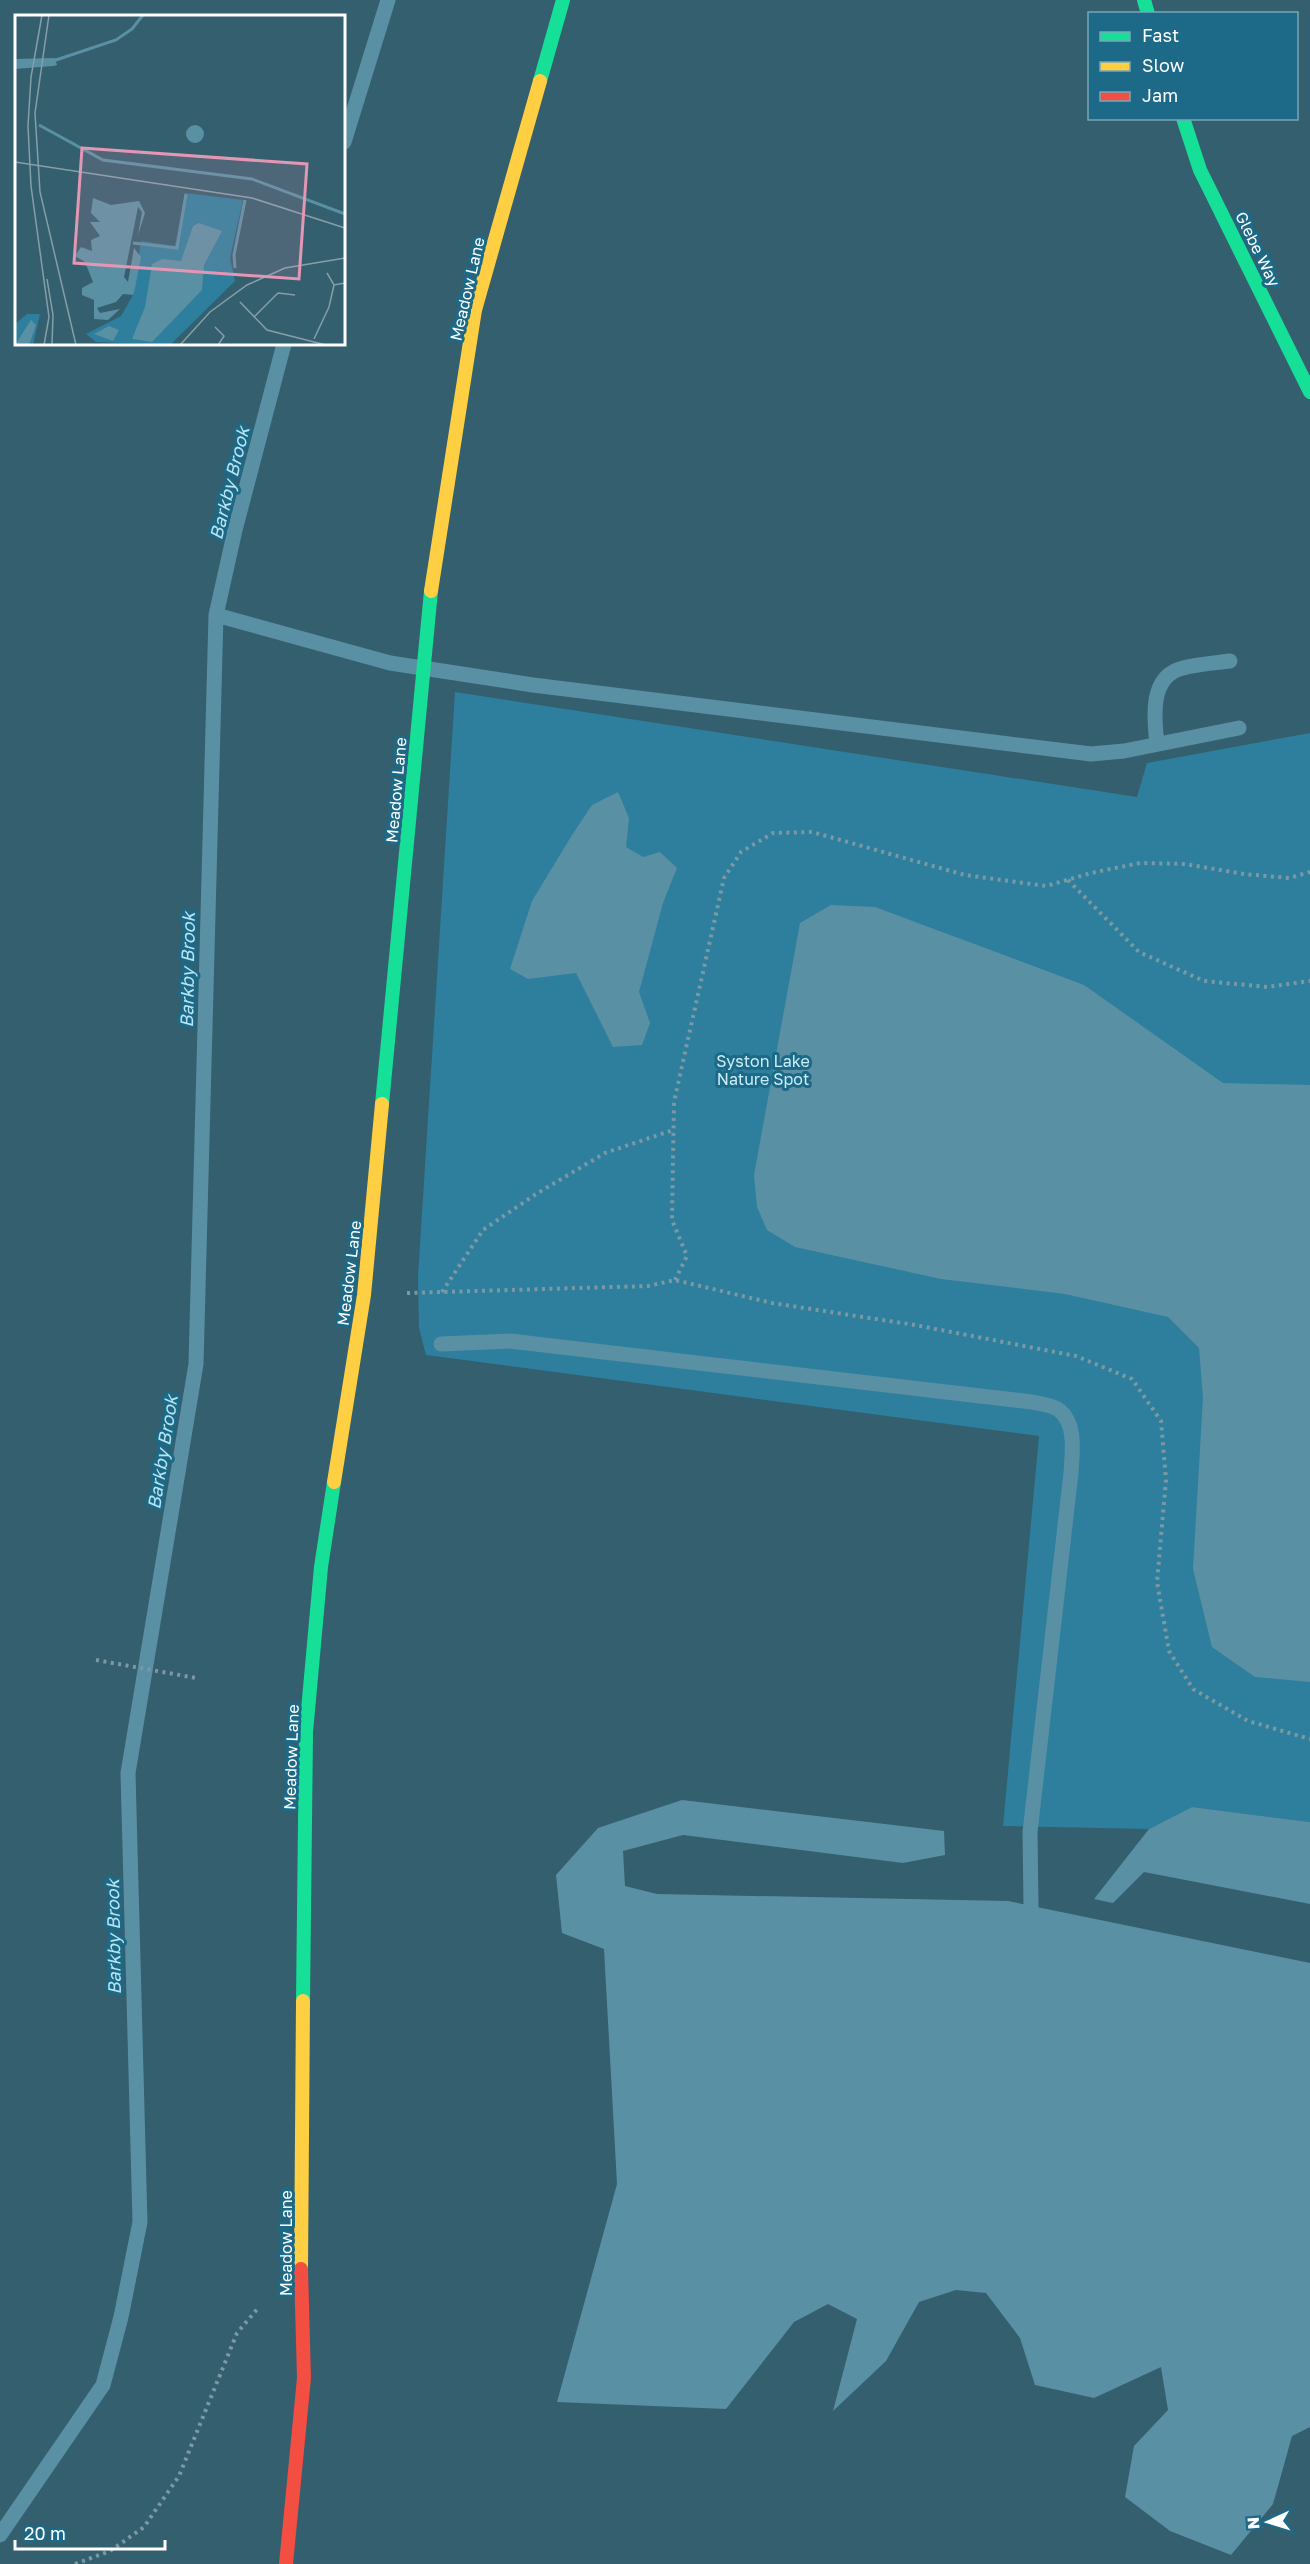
<svg xmlns="http://www.w3.org/2000/svg" width="1310" height="2564" font-family="'Golos Text',sans-serif">
<style>
.green{fill:#2d7f9d}
.water{fill:#5a90a4}
.lines{fill:none;stroke-linecap:round;stroke-linejoin:round}
.stream{stroke:#5a90a4;stroke-width:15}
.path{stroke:#7b99a4;stroke-width:4;stroke-dasharray:3 4.5;stroke-linecap:butt}
.fast{stroke:#16e098;stroke-width:14}
.slow{stroke:#ffcf43;stroke-width:14}
.jam{stroke:#f24e42;stroke-width:14}
.labels{text-anchor:middle;dominant-baseline:central;stroke-width:6;stroke-linejoin:round;paint-order:stroke}
.street-label{font-size:16px;fill:#fff;stroke:#1c6a87}
.park-label{font-size:16px;fill:#caedf8;stroke:#1c6a87}
.water-label{font-size:18px;font-style:italic;fill:#b9e5f4;stroke:#1c6a87}
.inset-river{fill:none;stroke:#5a90a4;stroke-width:3}
.inset-road{fill:none;stroke:#859fa8;stroke-width:1.5}
.view{fill:#e497b5;fill-opacity:0.15;stroke:#e497b5;stroke-width:3}
.inset-edge{fill:none;stroke:#fff;stroke-width:3}
</style>
<rect width="100%" height="100%" fill="#345f6e"/>
<path class="green" d="M455 692 1137 797 1147 763 1310 733V1822L1192 1807 1149 1829 1003 1826 1039 1436 426 1355 419 1328 418 1277Z"/>
<path class="water" d="M618 792 629 818 626 847 643 857 660 852 677 868 663 903 639 992 650 1023 642 1045 613 1047 576 973 528 979 510 969 532 901 572 835 592 805Z
M831 905 875 907 1084 985 1223 1083 1310 1085V1682L1255 1677 1212 1647 1193 1569 1203 1398 1199 1348 1168 1317 1065 1294 941 1279 795 1247 767 1230 757 1207 754 1175 800 923Z
M682 1800 944 1831 945 1855 903 1863 683 1835 623 1851 625 1886 657 1894 1008 1901 1310 1963V2427L1292 2436 1273 2504 1231 2555 1170 2531 1125 2497 1134 2446 1168 2410 1161 2367 1094 2398 1035 2385 1020 2338 986 2293 956 2290 919 2302 886 2361 833 2411 857 2319 828 2304 794 2322 726 2409 557 2402 617 2184 604 1949 562 1933 556 1875 598 1828Z
M1192 1807 1310 1822V1904L1144 1872 1113 1903 1094 1899 1149 1829Z"/>
<g class="lines">
<path class="stream" d="M344 142 388 0
M216 615 390 663 533 685 1091 754 1124 751 1239 728
M1157 744C1154 718 1149 676 1183 668 1198 664 1214 663 1230 661
M441 1344 510 1341 1032 1402C1040 1404 1052 1405 1059 1410 1077 1424 1072 1454 1071 1473L1030 1832 1031 1906
M0 2535 103 2385 121 2317 140 2222 128 1773 196 1364 216 615 235 530 284 344"/>
<path class="path" d="M1068 880 1139 952 1204 981 1267 987 1310 981
M675 1280 687 1256 672 1220 674 1102 724 878 741 852 773 833 812 832 965 875 1046 886 1091 873 1140 863 1185 864 1244 874 1289 878 1310 872
M442 1292 483 1230 536 1194 605 1153 673 1130
M407 1293 648 1286 675 1280 772 1303 915 1325 1076 1356 1132 1379 1161 1421 1166 1480 1157 1582 1169 1651 1193 1689 1248 1721 1310 1739
M96 1660 196 1678
M75 2564 110 2551 144 2527 179 2476 237 2333 259 2307"/>
<path class="fast" d="M1144 0 1148 14
M540 81 563 0
M1183 118 1200 170 1310 392
M382 1104 431 591
M303 2001 306 1732 321 1567 334 1482"/>
<path class="slow" d="M431 591 475 310 540 81
M334 1482 364 1295 382 1104
M301 2269 303 2001"/>
<path class="jam" d="M286 2564 304 2378 301 2269"/>
</g>
<g class="labels">
<g class="street-label">
<text transform="translate(1258 249) rotate(64)">Glebe Way</text>
<text transform="translate(467 289) rotate(-77)">Meadow Lane</text>
<text transform="translate(396 790) rotate(-85)">Meadow Lane</text>
<text transform="translate(349 1273) rotate(-83)">Meadow Lane</text>
<text transform="translate(291 1757) rotate(-88)">Meadow Lane</text>
<text transform="translate(286 2243) rotate(-90)">Meadow Lane</text>
</g>
<g class="park-label">
<text x="763" y="1061">Syston Lake<tspan x="763" dy="18">Nature Spot</tspan></text>
</g>
<g class="water-label">
<text transform="translate(229 483) rotate(-76)">Barkby Brook</text>
<text transform="translate(187 970) rotate(-89)">Barkby Brook</text>
<text transform="translate(162 1452) rotate(-81)">Barkby Brook</text>
<text transform="translate(113 1937) rotate(-91)">Barkby Brook</text>
</g>
</g>
<g transform="translate(15 15)">
<rect width="330" height="330" fill="#345f6e"/>
<path d="M170 178 228 185 215 243 220 266 155 330 81 327 71 319 106 301 118 280 126 226 160 231ZM12 299H25L18 330H0V309Z" fill="#2d7f9d"/>
<path d="M40 43 42 50 38 51 0 54V44ZM171 119a9 9 0 1 1 18 0a9 9 0 1 1-18 0ZM78 183 96 190 124 186 130 198 123 220 127 197 123 192 109 262 113 267 119 233 126 242 120 273 118 280 108 279 101 287 82 293 85 298 105 294 93 305 79 304V285L67 280V273L78 267 70 247 60 241 66 232 77 236 76 225 85 221 75 207H85L76 198ZM184 208 207 216 189 250 187 275 137 327 117 324 130 292 137 249 147 244 166 246 178 211ZM16 305 21 310 14 330H0ZM94 311 104 315 98 326 79 319Z" fill="#5a90a4"/>
<path class="inset-river" d="M32 48 101 25 117 14 128 0M24 110 88 145 237 164 330 199M118 228 162 233 171 179M220 253 219 240 230 185"/>
<path class="inset-road" d="M27 0 16 62 13 111 16 171 34 302 29 330M34 0 20 98 25 177 61 330M0 147 237 183 330 213M312 258 319 270 330 268M32 264 38 300 37 330M225 287 252 315 311 330M239 302 263 278 280 280M200 312 209 321 203 330M299 324 314 292 319 270M165 330 195 297 232 270 270 253 330 243"/>
<path class="view" d="M67 133 292 149 284 264 59 248Z"/>
<rect width="330" height="330" class="inset-edge"/>
</g>
<rect x="1088" y="12" width="210" height="108" fill="#1c6a87" stroke="#77a6b7" stroke-width="1.5"/>
<rect x="1100" y="32" width="30" height="9" fill="#16e098" stroke="#77a6b7" stroke-width="1.5"/>
<text x="1142" y="42" font-size="18" fill="#ffffff">Fast</text>
<rect x="1100" y="62" width="30" height="9" fill="#ffcf43" stroke="#77a6b7" stroke-width="1.5"/>
<text x="1142" y="72" font-size="18" fill="#ffffff">Slow</text>
<rect x="1100" y="92" width="30" height="9" fill="#f24e42" stroke="#77a6b7" stroke-width="1.5"/>
<text x="1142" y="102" font-size="18" fill="#ffffff">Jam</text>
<g transform="translate(1268 2522) rotate(266)" stroke="#1c6a87" stroke-width="4.5" paint-order="stroke">
<path d="M0-4.5L10 22L0 15L-10 22Z" fill="#ffffff"/>
<text y="-9" font-size="16" font-weight="bold" text-anchor="middle" fill="#ffffff">N</text>
</g>
<path d="M15 2540v9h150v-9" fill="none" stroke="#ffffff" stroke-width="3"/>
<text x="24" y="2540" font-size="18" fill="#ffffff" stroke="#1c6a87" stroke-width="4.5" paint-order="stroke">20 m</text>
</svg>
